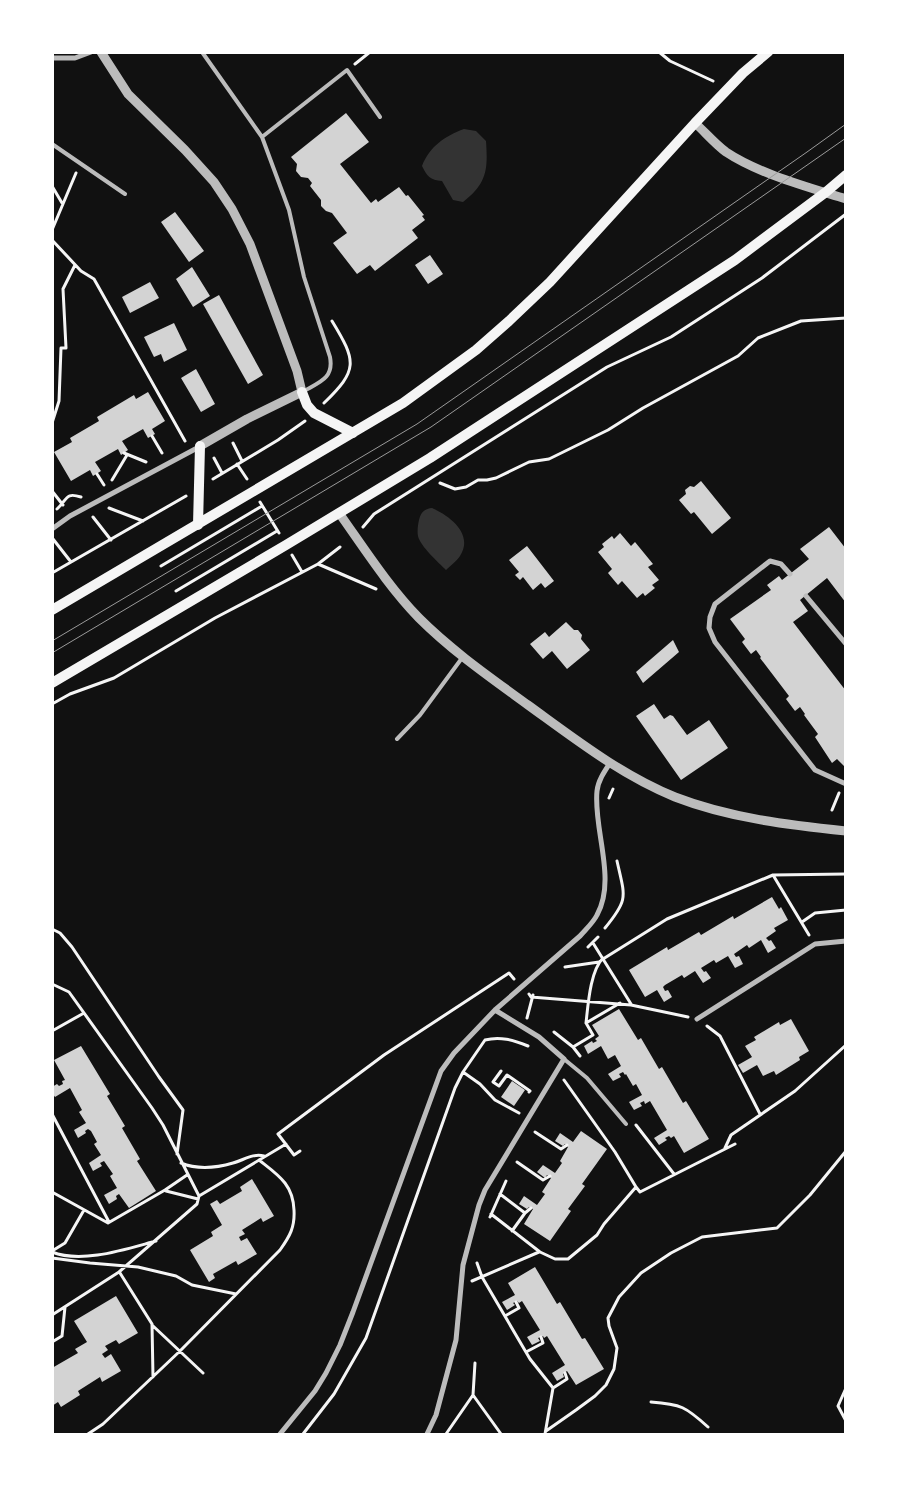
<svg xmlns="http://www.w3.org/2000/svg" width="898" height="1487" font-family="'Work Sans',sans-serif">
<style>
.water{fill:#333}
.building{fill:#d3d3d3}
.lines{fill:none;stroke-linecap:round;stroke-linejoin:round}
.path{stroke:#f5f5f5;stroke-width:3}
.service{stroke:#bcbcbc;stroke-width:4}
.minor{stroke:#bcbcbc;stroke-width:5}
.tertiary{stroke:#bcbcbc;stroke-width:9}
.secondary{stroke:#f5f5f5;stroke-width:10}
.tram{stroke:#9a9a9a;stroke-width:1}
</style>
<rect width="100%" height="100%" fill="#111"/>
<path class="water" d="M464 129 476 131 486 141C488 170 487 183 463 202L453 200 442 181C430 180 427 176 422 166 430 146 445 136 464 129Z
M432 508C450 516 474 534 460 556 457 561 451 565 446 570 439 563 420 546 418 536 417 532 418 524 419 520 421 512 424 509 432 508Z"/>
<path class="building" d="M346 113 369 142 340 164 371 203 376 199 378 202 399 187 406 196 408 195 424 215 422 216 425 220 412 230 418 238 375 271 370 265 357 274 333 243 347 233 332 213 326 211 321 206V200L310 186 312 183 308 178 301 177 296 171 297 164 291 157Z
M175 212 204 251 189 262 161 222Z
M430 255 443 274 428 284 415 265Z
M192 267 210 296 193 307 176 279Z
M150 282 159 298 130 313 122 297Z
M219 295 263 375 248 384 203 304Z
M174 323 187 350 164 362 161 354 154 357 144 337Z
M196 369 215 404 201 412 181 378Z
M148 392 165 421 152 429 155 434 148 438 143 429 122 441 128 450 121 455 118 449 95 462 101 471 93 476 90 470 71 481 54 452 72 442 70 438 99 421 97 417 134 395 136 399Z
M701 481 731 518 712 534 694 512 691 514 679 500 686 494 685 490 690 486 694 487Z
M829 527 846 549V603L827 578 800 600 808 611 793 622 846 691V768L837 759 832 763 815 737 818 734 804 715 805 714 800 707 795 711 786 699 789 696 760 658 761 657 756 650 751 654 742 642 745 639 730 619 771 590 767 585 779 576 782 580 809 559 800 549Z
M620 533 631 546 635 542 653 564 648 567 659 580 652 585 655 588 645 596 643 593 637 598 622 581 618 585 608 573 612 569 598 552 604 547 602 544 612 536 614 539Z
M527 546 554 581 545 588 541 583 533 590 523 577 520 580 515 575 519 572 509 560Z
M566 622 574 630H578L582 635 581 639 590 650 567 669 552 651 543 659 530 644 545 632 549 637Z
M673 640 679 652 643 683 636 672Z
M654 704 664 719 670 715 673 716 687 735 709 720 728 748 681 780 636 716Z
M772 897 779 909 781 907 788 920 774 928 776 931 766 938 769 941 771 940 776 948 768 953 761 940 749 948 747 945 734 954 736 957 739 956 743 964 735 968 728 956 716 963 714 960 701 968 704 972 706 971 711 978 703 983 695 971 684 978 682 975 665 985 663 987 665 991 668 990 672 997 664 1002 657 990 645 997 629 970 667 947 668 950 699 932 701 935 733 916 734 919Z
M619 1009 638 1040 641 1038 659 1069 662 1067 683 1103 686 1101 709 1139 684 1153 674 1136 671 1138 669 1136 665 1138 667 1140 659 1145 654 1138 667 1130 650 1101 645 1104 644 1101 640 1103 642 1106 634 1110 629 1102 642 1095 636 1084 633 1086 626 1074 625 1075 623 1072 619 1074 621 1077 613 1081 608 1074 621 1066 615 1055 608 1059 601 1046 588 1054 584 1046 592 1041 593 1043 597 1041 595 1039 599 1036 592 1025Z
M791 1019 809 1051 799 1057 800 1060 776 1075 774 1071 763 1076 757 1065 743 1073 738 1065 752 1057 745 1046 756 1040 754 1037 779 1022 780 1025Z
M81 1046 110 1094 107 1096 125 1126 122 1128 140 1159 137 1161 156 1191 129 1208 119 1194 116 1196 117 1199 109 1204 104 1195 117 1188 110 1176 113 1174 104 1161 100 1163 102 1166 93 1171 89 1163 101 1155 94 1144 97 1142 91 1131 88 1129 85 1131 86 1133 78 1138 74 1130 86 1123 79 1112 82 1110 70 1088 55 1097 52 1093V1087L57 1084 59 1086 63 1084 62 1081 65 1080 54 1060Z
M512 1081 525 1090 514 1106 501 1097Z
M581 1131 607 1149 582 1184 585 1186 568 1209 571 1211 550 1241 524 1224 533 1209 529 1207 527 1209 519 1204 524 1196 537 1205 545 1194 542 1192 551 1178 547 1175 545 1178 537 1172 543 1165 555 1173 562 1163 560 1161 568 1147 565 1144 563 1146 555 1141 560 1133 573 1142Z
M252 1179 274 1216 263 1222 261 1218 242 1230 245 1234 239 1237 241 1241 247 1238 257 1254 238 1265 236 1261 213 1274 215 1278 209 1282 190 1250 213 1236 211 1232 222 1225 210 1204 217 1200 220 1204 242 1191 240 1187Z
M535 1267 557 1304 560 1302 582 1339 585 1338 604 1369 576 1385 567 1371 563 1374 564 1377 557 1381 552 1373 565 1365 547 1336 544 1338 543 1336 538 1338 540 1341 532 1345 527 1337 540 1330 522 1301 519 1303 517 1301 513 1303 515 1305 507 1310 502 1302 515 1295 508 1283Z
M116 1296 138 1333 119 1344 116 1340 105 1346 108 1350 102 1354 105 1358 111 1354 121 1371 102 1382 100 1377 78 1391 80 1395 61 1407 58 1402 52 1406V1368L78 1353 75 1349 87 1342 74 1321Z"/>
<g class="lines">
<path class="path" d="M659 52 670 61 713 81
M355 64 370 52
M52 186 62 203
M52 230 76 173
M52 240 81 271 94 279 185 441
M324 403C358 370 357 362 332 321
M52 423 59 401 61 348H66L63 289 75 265
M152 436 162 453
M233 443 242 461
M124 453 146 462
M214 458 222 473
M237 464 247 479
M97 474 104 485
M213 479 278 440 305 421
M112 480 127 455
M440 483 455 489 466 487 478 480H487L496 478 529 462 549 459 608 430 643 408 738 356 758 338 801 321 846 318
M52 491 63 505
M260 502 279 533
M109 508 143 521
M57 509C68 499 65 492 81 497
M93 517 111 540
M363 527 374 514 607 367 671 337 762 278 846 214
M53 539 71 562
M292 555 302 572
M318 564 376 589
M161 566 262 506
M52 573 186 496
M176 591 277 531
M52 704 70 694 114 678 215 618 318 564 340 547
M609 798 613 789
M832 810 839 793
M773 875 846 874
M802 922 815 913 846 910
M605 928C629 899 625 897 617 861
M52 929 60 933 72 947 159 1077 183 1110 177 1154
M593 943 631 1004
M588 947 598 937
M603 959 667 919 773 875 809 935
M565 967 599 962
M52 984 69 992 152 1108 163 1125 199 1196 197 1204 119 1272 52 1315
M529 994 531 997 631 1005 688 1017
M527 1018 533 995
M586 1023C588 1006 590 971 603 958
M707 1026 720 1036 760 1114
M52 1031 84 1013
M554 1032 573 1047 580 1056
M573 1047 593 1035 586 1023 620 1003
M501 1071 493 1082 499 1086 507 1075 530 1091 529 1092
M463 1072 480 1084 495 1100 519 1113
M564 1080 615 1152 636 1187
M52 1114 109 1222
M636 1125 674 1174
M535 1132 561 1149 567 1145
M725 1148 731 1135 795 1091 846 1045
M300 1151 294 1155 278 1134 384 1055 509 973 514 979
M517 1162 543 1180 550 1176
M181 1163C198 1170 216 1168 233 1163 244 1160 253 1153 264 1156
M166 1191 198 1199
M52 1192 108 1223 165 1190 187 1175
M500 1194 525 1213 512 1231
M199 1196 286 1144
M525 1213 531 1208
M491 1214 540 1252 555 1259H568L597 1235 604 1224 636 1187 640 1192 735 1144
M490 1217 506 1181
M52 1251 65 1243 84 1210
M52 1252C82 1264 126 1249 156 1241
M52 1258 90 1263 138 1267 176 1276 192 1285 236 1294
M477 1263 482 1277 530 1359 553 1388 545 1434
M120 1273 152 1324 153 1377
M472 1281 539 1252
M505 1316 519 1308 516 1302
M152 1325 203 1373
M52 1342 62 1336 65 1307
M526 1352 543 1343 541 1337
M553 1388 567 1379 565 1373
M846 1388 838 1406 846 1421
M473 1395 501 1434
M651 1402C681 1404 686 1407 708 1427
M546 1431 576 1410 595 1396 606 1385 614 1369 617 1348 609 1326 608 1318 619 1297 641 1273 671 1253 702 1237 777 1228 810 1195 846 1151
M88 1434 103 1424 180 1351 280 1250C290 1236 295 1227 294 1210 293 1184 278 1175 259 1160
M303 1434 334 1394 366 1338 455 1088 463 1072 485 1040C500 1036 513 1040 528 1046
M446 1434 473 1395 475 1363"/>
<path class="service" d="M202 52 262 137 289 210 304 277 330 357C334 378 320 382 304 391
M262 137 347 70 380 117
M52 144 125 194
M397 739 420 715 462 658
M564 1059 587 1078 626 1124"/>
<path class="minor" d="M52 58H75L91 52
M52 529 70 516 199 447
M790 574 781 564 770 561 715 604 710 617 709 628 715 642 815 770 846 784
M806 596 846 644
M697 1019 815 944 846 941
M280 1434 315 1391 326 1373 340 1345 353 1312 441 1071 454 1053 495 1010 580 936C586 929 593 923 597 915 617 879 593 829 597 791 598 781 604 772 610 763
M427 1434 436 1415 456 1340 463 1265 479 1205 485 1190 564 1059 539 1037 495 1010"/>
<path class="tertiary" d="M101 52 128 94 185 150 214 182 232 209 250 244 297 371 302 392 247 419 200 446
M695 123C705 132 715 144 726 152 759 174 808 187 846 199
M339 513C364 548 388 586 419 618 452 651 491 678 528 705 575 739 621 775 675 797 729 818 789 825 846 831"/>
<path class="secondary" d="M302 392 307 405 314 413 353 433
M198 525 200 446
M52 610 403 403 476 350 509 321 550 282 695 123 743 73 768 52
M52 683 286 545 430 458 735 260 826 192 846 175"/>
<path class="tram" d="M52 641 417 424 807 152 846 124
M52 653 431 427 846 138"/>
</g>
<rect width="898" height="1487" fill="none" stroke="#ffffff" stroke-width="108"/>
</svg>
